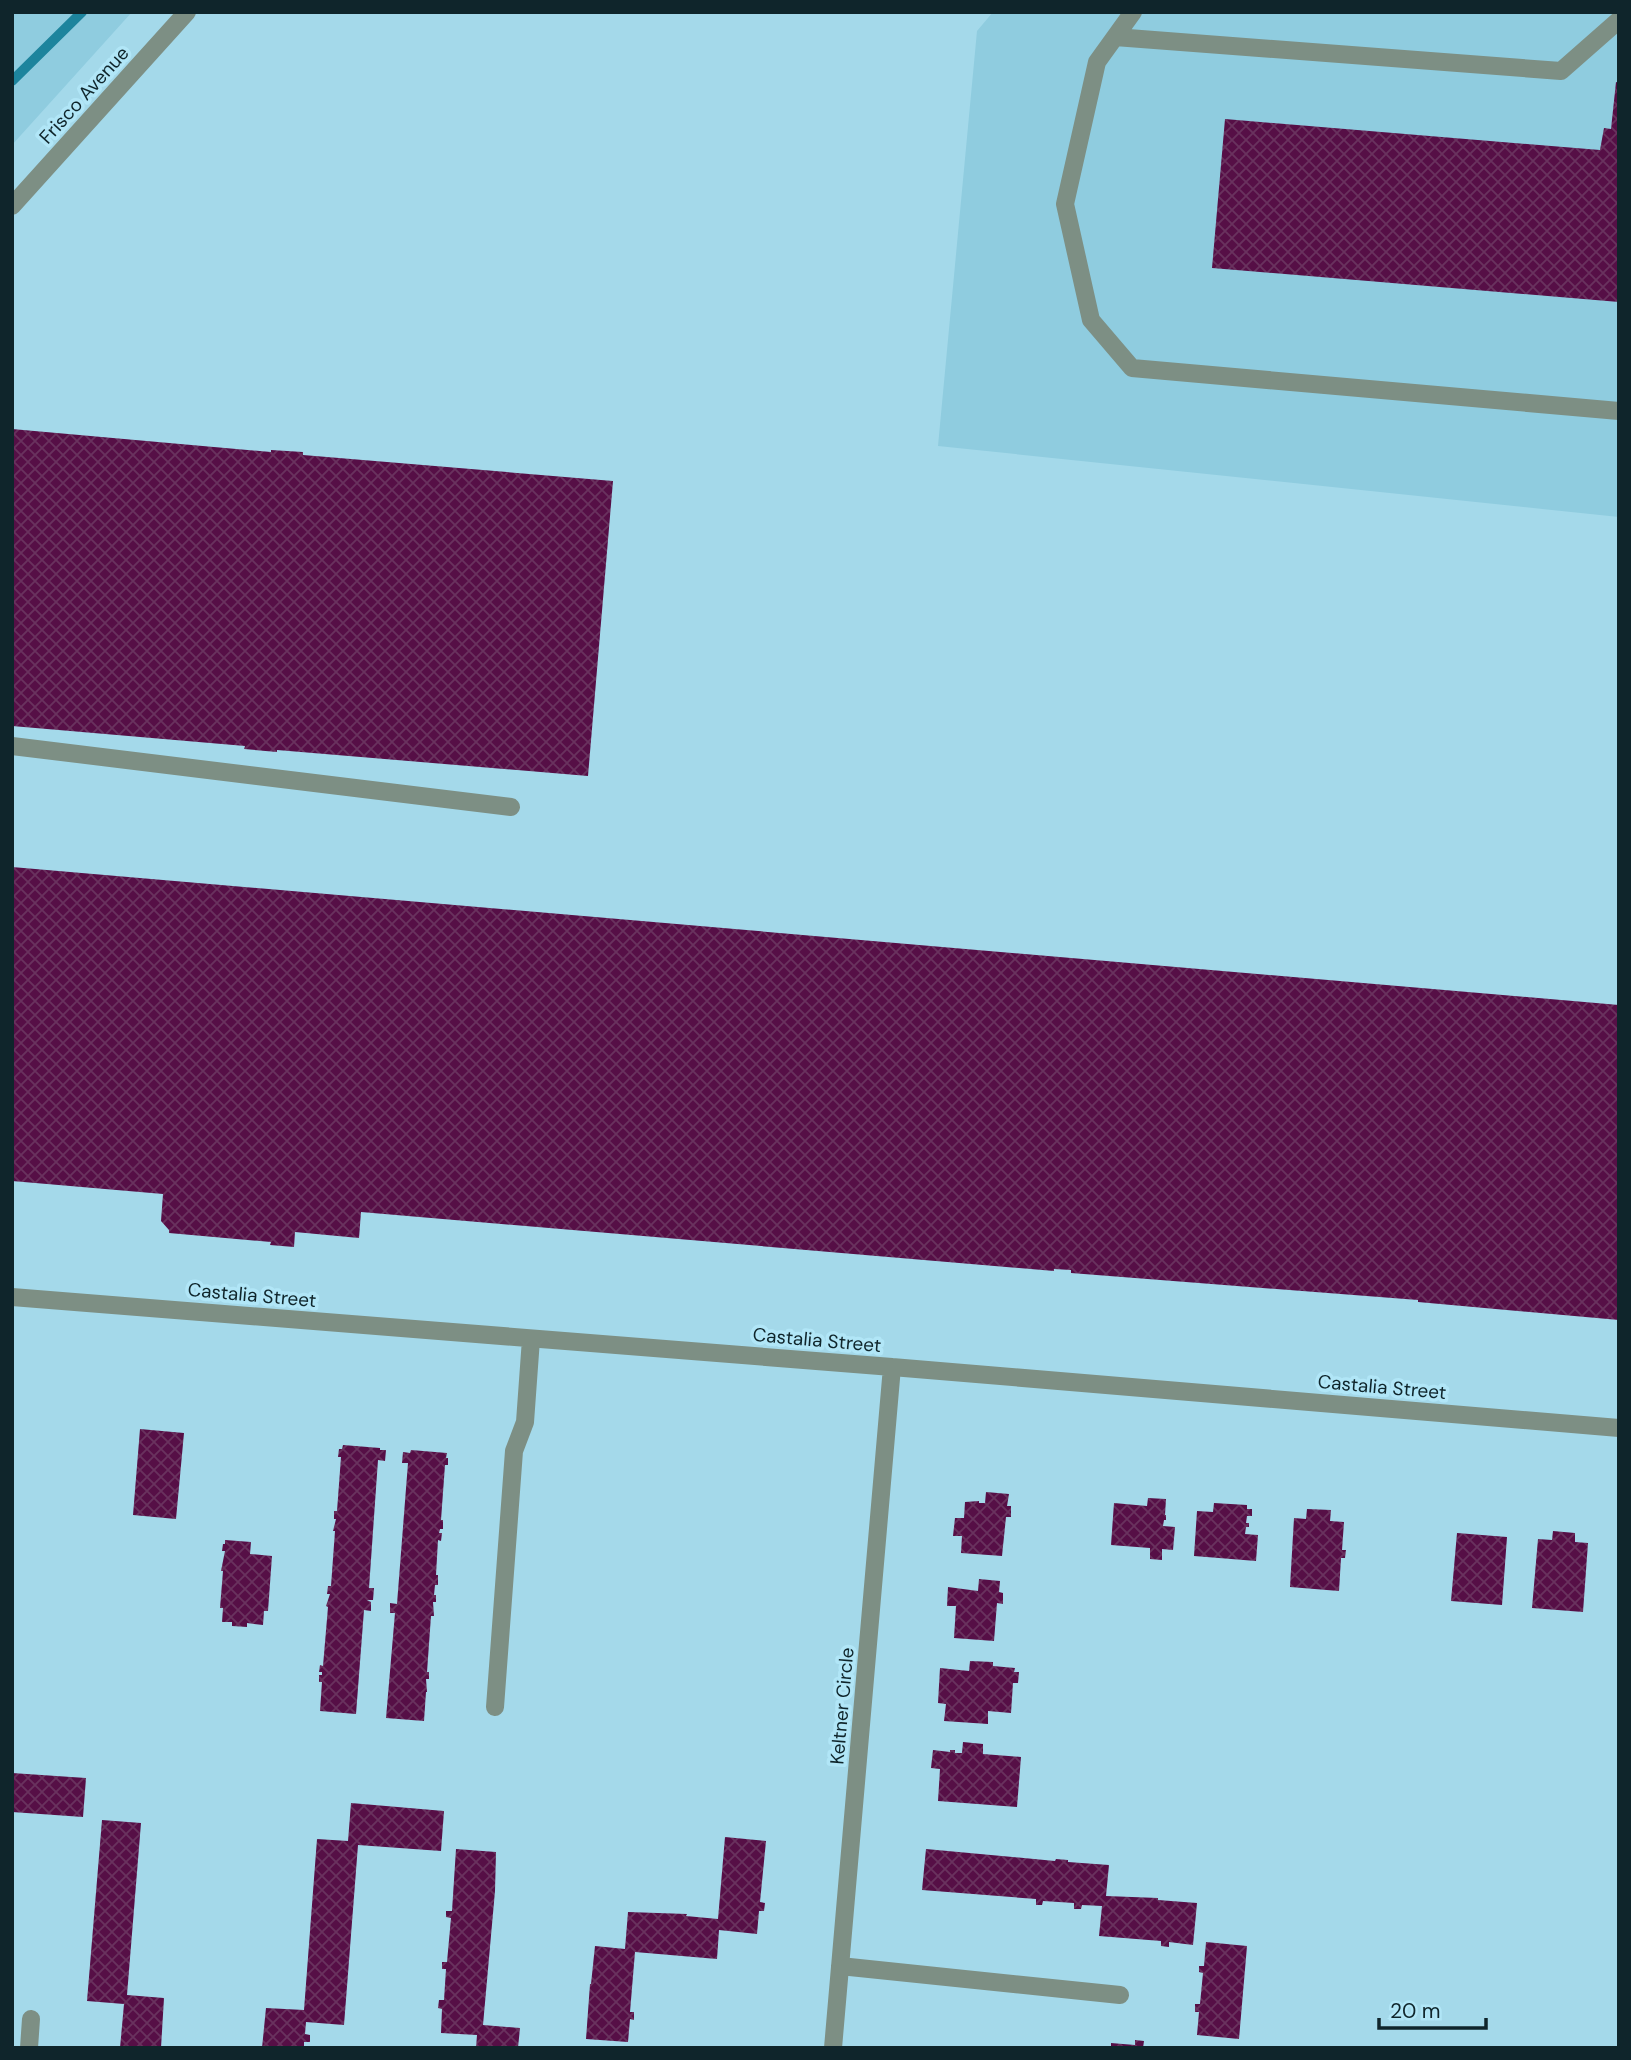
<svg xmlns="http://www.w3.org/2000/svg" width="1631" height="2060" font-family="'DM Sans',sans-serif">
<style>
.built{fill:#8fccdf}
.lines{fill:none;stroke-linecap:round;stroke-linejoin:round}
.stream{stroke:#1d849d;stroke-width:10}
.building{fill:url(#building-cross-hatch)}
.minor{stroke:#7d8f84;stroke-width:18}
.labels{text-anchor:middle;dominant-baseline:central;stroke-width:7;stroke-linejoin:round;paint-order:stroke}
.street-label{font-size:19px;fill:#0f252b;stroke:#b1e6f7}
</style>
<defs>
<pattern id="building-cross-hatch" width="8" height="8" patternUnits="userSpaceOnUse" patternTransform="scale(1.75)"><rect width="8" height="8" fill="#560f46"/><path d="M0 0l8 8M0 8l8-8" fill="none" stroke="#69325e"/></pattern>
</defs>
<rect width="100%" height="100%" fill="#a4d9ea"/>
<path class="built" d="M12 12H132L12 145Z
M993 12H1619V517L938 446 977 31Z"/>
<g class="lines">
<path class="stream" d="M12 81 82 12"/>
</g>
<path class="building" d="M1616 82 1619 83V302L1212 268 1225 119 1600 150 1604 128 1611 129Z
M12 429 271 452V450L303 452V455L613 481 588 776 277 750V752L244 749 245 746 12 726Z
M12 867 1619 1005V1320L1418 1302V1300L1071 1273V1270L1054 1269V1271L361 1212 359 1238 295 1232 294 1247 270 1245 271 1242 169 1233V1230L161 1221 163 1194 12 1181Z
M140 1429 184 1433 176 1519 133 1515Z
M343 1445 380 1448V1450H386L385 1461 378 1460 369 1588H374L373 1600H367L371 1602V1611L364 1610 356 1714 320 1711 322 1682H319V1675H322V1672H319L320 1665 323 1666 328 1607 326 1606 330 1594H327L328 1586H331L335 1531H333L336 1519H334V1511H337L341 1457H338L339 1449H342Z
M411 1450 447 1453 446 1458H448V1465H445L441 1520H443V1529H440L439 1533H442L441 1541 438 1540 436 1575H438V1585H435L434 1595H436V1602H433L434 1616H431L427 1672H429V1679H426L427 1692H426L424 1721 386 1718 395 1613H390V1603L397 1604 408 1463H402L403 1452 410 1453Z
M986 1492 1009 1494 1007 1506H1011V1517H1006L1002 1556 961 1553 962 1536H953L955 1518H964L965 1502 979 1501V1503H985Z
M1148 1498 1166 1499 1165 1515H1166V1520H1164L1163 1526 1175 1527 1173 1550 1162 1549V1560L1150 1559V1548L1111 1545 1114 1503 1147 1506Z
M1214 1503 1247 1505V1509H1252V1516H1247L1246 1523H1249V1527H1246L1245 1534 1258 1535 1256 1561 1194 1556 1197 1511 1213 1512Z
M1307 1509 1331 1510 1330 1521 1344 1522 1342 1550H1346L1345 1558H1341L1339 1591 1290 1587 1294 1518 1306 1519Z
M1553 1531 1575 1533V1542L1588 1543 1583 1612 1532 1608 1538 1539 1552 1540Z
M1457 1533 1507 1537 1502 1605 1451 1601Z
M225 1540 251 1542 250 1554 272 1556 268 1611H264L263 1625 247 1623V1627L232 1626V1622H222L223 1608H220L223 1571H221L225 1551H222L223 1544H225Z
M979 1579 1000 1581 999 1592 1003 1593V1604L997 1603 994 1641 954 1638 956 1606H947L948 1587 978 1591Z
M970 1661 993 1662V1666L1015 1668 1014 1672H1019L1018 1683H1013L1011 1713 988 1711V1724L944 1721 946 1704 938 1703 940 1668 969 1671Z
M963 1742 983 1744V1754L1021 1757 1017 1807 938 1801 940 1769 931 1768 933 1750 950 1752V1750H955V1753H962Z
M12 1773 86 1778 83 1817 12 1812Z
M351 1803 444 1811 441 1851 358 1845 344 2025 306 2022 305 2034 310 2035V2042H304V2048H262L266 2008 304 2010 317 1839 348 1841Z
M102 1820 141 1823 127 1995 164 1998 161 2048H120L124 2004 87 2001Z
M725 1837 766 1841 760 1902 765 1903 764 1911H759L757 1934 719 1930 717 1959 635 1952 630 2012H634V2020L630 2019 628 2042 586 2039 590 1984H591L595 1946 625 1949 628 1912 687 1914 686 1916 718 1919Z
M456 1849 496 1852 495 1891 483 2025 520 2028 518 2048H476L477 2035 441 2033 442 2009 438 2008 439 2000H444L446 1969H442V1962H447L451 1918 446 1917V1911H452Z
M926 1849 1055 1861 1056 1859 1068 1860V1862L1109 1865 1106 1896 1158 1898V1900L1197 1903 1193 1945 1169 1942V1947L1161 1946V1941L1099 1936 1102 1906 1082 1905 1081 1909H1074V1903L1043 1901 1042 1905H1036V1899L922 1890Z
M1206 1942 1247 1946 1239 2039 1197 2035 1199 2012H1195V2004H1200L1203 1973 1199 1972V1966H1204Z
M1135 2040 1144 2041 1143 2048H1111V2043L1135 2045Z"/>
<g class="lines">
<path class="minor" d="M1133 12 1097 62 1065 204 1091 320 1132 368 1619 411
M1115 37 1561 71 1619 20
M12 206 187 12
M12 746 511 807
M12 1297 892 1367 1619 1428
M495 1707 514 1451 525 1422 531 1339
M840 1966 1120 1995
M29 2048 31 2019
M833 2048 892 1367"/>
</g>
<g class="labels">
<g class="street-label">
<text transform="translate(84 95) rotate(-48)">Frisco Avenue</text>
<text transform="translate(252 1295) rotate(5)">Castalia Street</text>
<text transform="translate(817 1340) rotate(5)">Castalia Street</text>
<text transform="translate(1382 1387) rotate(5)">Castalia Street</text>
<text transform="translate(842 1706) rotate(-85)">Keltner Circle</text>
</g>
</g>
<rect width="1631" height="2060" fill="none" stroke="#0f252b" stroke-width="28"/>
<path d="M1379 2018v10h107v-10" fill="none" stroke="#0f252b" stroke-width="3.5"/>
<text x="1390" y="2018" font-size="21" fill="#0f252b" stroke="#b1e6f7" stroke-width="5" paint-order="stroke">20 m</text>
</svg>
